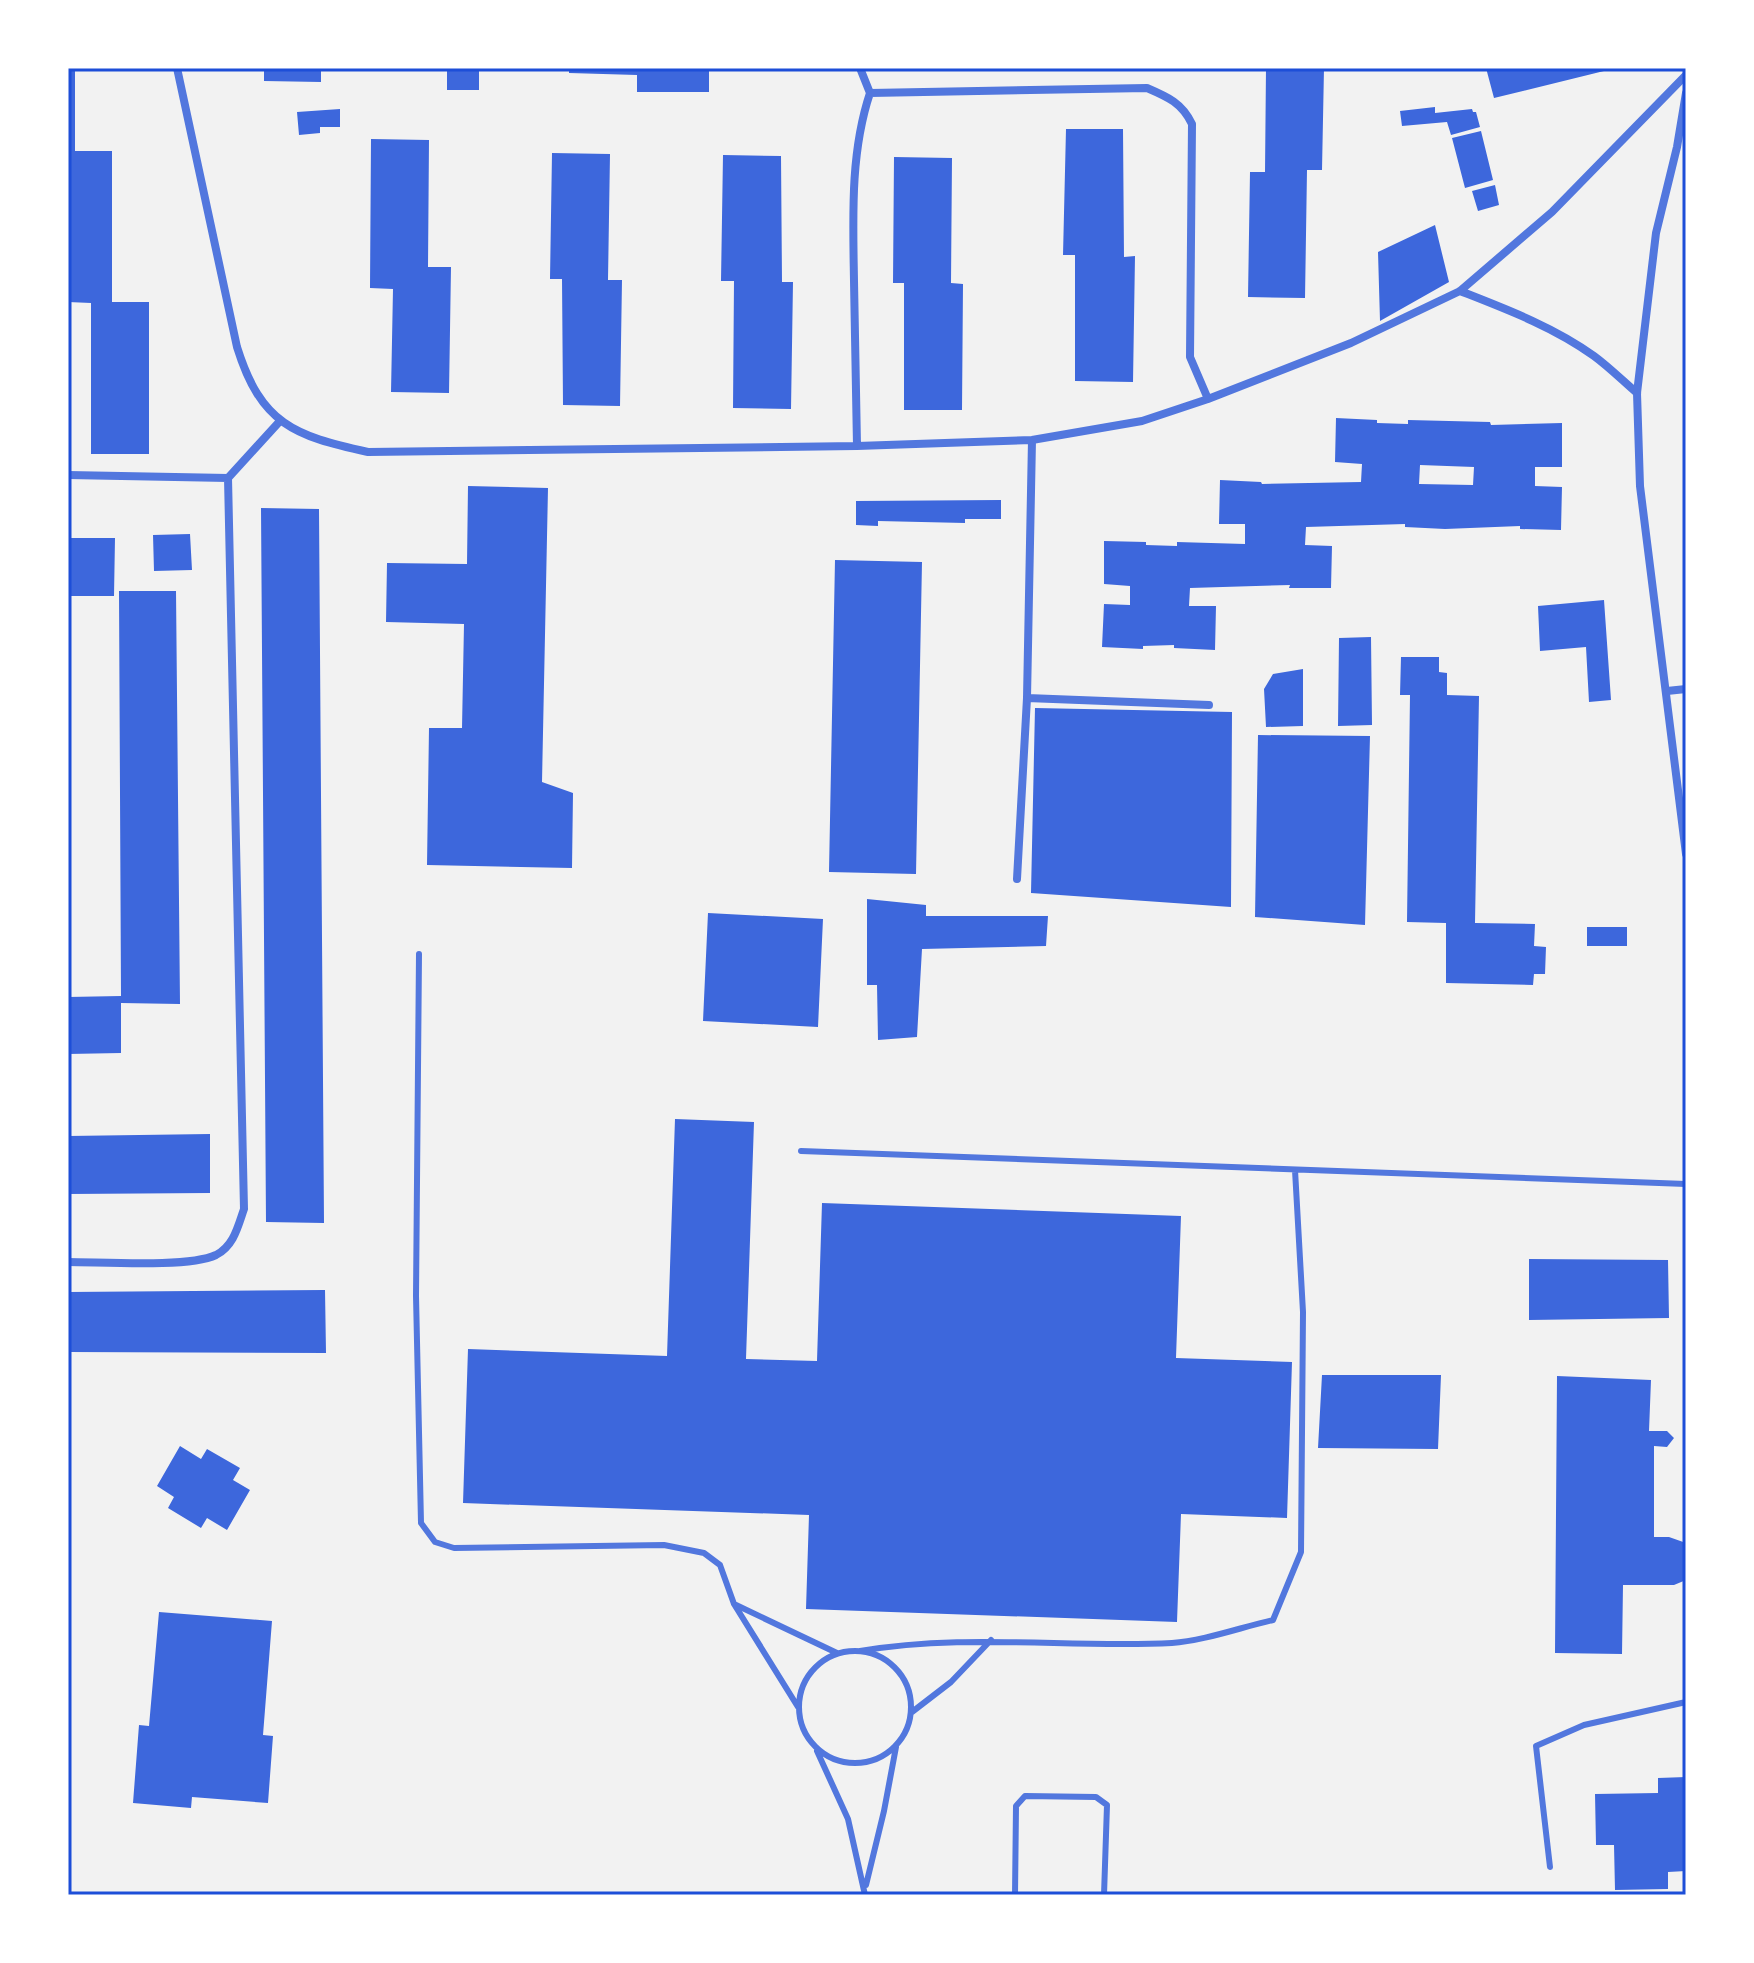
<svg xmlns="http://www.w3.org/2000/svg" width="1754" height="1963" font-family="'Public Sans',sans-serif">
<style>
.building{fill:#3d67dc;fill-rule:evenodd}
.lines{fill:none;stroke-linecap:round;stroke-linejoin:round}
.service{stroke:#5277de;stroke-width:6}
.minor{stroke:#5277de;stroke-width:8}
.neatline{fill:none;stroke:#1d4ed8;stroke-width:3}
</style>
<rect width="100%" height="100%" fill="#f2f2f2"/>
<path class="building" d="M68 68H75V151H112V302H149V454H91V303L68 302Z
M264 68H321V82L264 81Z
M447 68H479V90H447Z
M569 68H709V92H637V75L569 73Z
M1266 68H1324L1322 170H1307L1305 298 1248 297 1250 172H1265Z
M1486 68H1604V71L1494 98Z
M1435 107V113L1472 109 1473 112H1476L1480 127 1451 135 1447 122 1402 126 1400 111Z
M340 109V127H320V133L299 135 297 112Z
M1066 129H1123L1124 257 1135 256 1133 382 1075 381V255H1063Z
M1481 131 1493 180 1465 188 1452 138Z
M371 139 429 140 428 267H451L449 393 391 392 393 289 370 288Z
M552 153 610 154 608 280H622L620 406 563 405 562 279H550Z
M723 155 781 156 782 282H793L791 409 733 408 734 281H721Z
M894 157 952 158 951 283 963 284 962 410H904V283H893Z
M1495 185 1499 205 1478 211 1472 191Z
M1435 225 1449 282 1380 321 1378 252Z
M1336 418 1377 420V423L1408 424V420L1490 422 1491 425 1562 423V467H1535V486L1562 487 1561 530 1520 529V526L1445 529 1405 527V524L1306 527 1305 545 1332 546 1331 588H1289L1290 585 1190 588 1189 606H1216L1215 650 1174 648V645L1143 646V649L1102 647 1104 604 1130 605V586L1104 584V541L1146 542V545L1177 546V542L1245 544V524H1219L1220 480 1261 482 1262 484 1361 482 1362 464 1335 462ZM1420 465 1474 467 1473 485 1419 484Z
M468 486 548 488 542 782 573 793 572 868 427 865 429 728H462L464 624 386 622 387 563 467 564Z
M1001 500V519H965V523L878 521V526L856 525V501Z
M261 508 319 509 324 1223 266 1222Z
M190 534 192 570 154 571 153 535Z
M68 538H115L114 596H68Z
M835 560 922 562 916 874 829 872Z
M119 591H176L180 1004 121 1003V1053L68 1054V997L121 996Z
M1604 600 1611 700 1589 702 1586 647 1540 651 1538 606Z
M1371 637 1372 725 1338 726 1339 638Z
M1401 657H1439V672L1447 673V695L1479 696 1475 923 1535 924 1534 946 1546 947 1545 974H1534L1533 985 1446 983V923L1407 922 1410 695H1400Z
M1303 669V726L1266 727 1264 689 1273 674Z
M1035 708 1232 712 1231 907 1031 893Z
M1258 735 1370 736 1365 925 1255 917Z
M867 899 926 905V916H1048L1046 946 922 949 917 1037 878 1040 877 985H867Z
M708 913 823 919 818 1027 703 1021Z
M1587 927H1627V946H1587Z
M675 1119 754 1122 746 1359 817 1361 822 1203 1181 1216 1176 1358 1292 1362 1287 1518 1181 1514 1177 1622 806 1609 809 1515 463 1503 468 1349 667 1356Z
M210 1134V1193L68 1194V1136Z
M1529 1259 1668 1260 1669 1318 1529 1320Z
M325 1290 326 1353 68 1352V1292Z
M1322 1375H1441L1438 1449 1318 1448Z
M1557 1376 1651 1380 1649 1431H1667L1674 1438 1667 1447 1654 1446V1537H1669L1686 1543V1580L1674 1585H1623L1622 1654 1555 1653Z
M180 1446 201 1459 207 1449 240 1468 233 1480 250 1490 227 1530 207 1518 201 1528 168 1508 174 1497 157 1486Z
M159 1612 272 1621 263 1735 273 1736 268 1803 192 1797 191 1808 133 1803 139 1725 149 1726Z
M1686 1777V1871L1668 1872V1889L1615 1890 1614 1845H1596L1595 1794 1658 1793V1778Z"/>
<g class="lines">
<path class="service" d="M419 954 416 1296 421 1523 435 1542 454 1548 664 1545 704 1553 720 1565 734 1604 798 1707
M801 1151 1686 1184
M734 1604 837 1653
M799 1707a56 56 0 1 1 112 0a56 56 0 1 1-112 0Z
M860 1651C964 1633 1067 1648 1172 1643 1203 1641 1242 1627 1273 1620L1301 1552 1303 1312 1295 1170
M912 1712 951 1682 991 1640
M817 1751 848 1819 865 1895
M1550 1867 1536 1746 1584 1725 1686 1702
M866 1885 884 1811 896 1747
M1015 1895 1016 1806 1025 1796 1096 1797 1107 1805 1104 1895"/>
<path class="minor" d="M177 68 237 347C261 424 294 436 368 452L857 446 1032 440 1142 421 1208 399 1351 343 1460 291 1552 212 1686 75
M870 93 1147 88C1168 97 1182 103 1192 124L1190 357 1208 399
M1686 93 1677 147 1656 233 1637 393 1640 486 1686 854
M1460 291C1506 309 1554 327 1594 356 1609 367 1623 381 1637 393
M857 446C856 391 855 336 854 281 853 218 850 153 870 93L860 68
M68 475 228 478
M1667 691 1686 689
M1027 698 1209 705
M1017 879 1027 698 1032 440
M68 1262C102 1262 188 1268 216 1255 234 1246 238 1226 244 1209L228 478 280 421"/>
</g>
<rect width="1754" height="1963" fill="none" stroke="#ffffff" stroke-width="140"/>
<rect x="70" y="70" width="1614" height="1823" class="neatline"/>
</svg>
